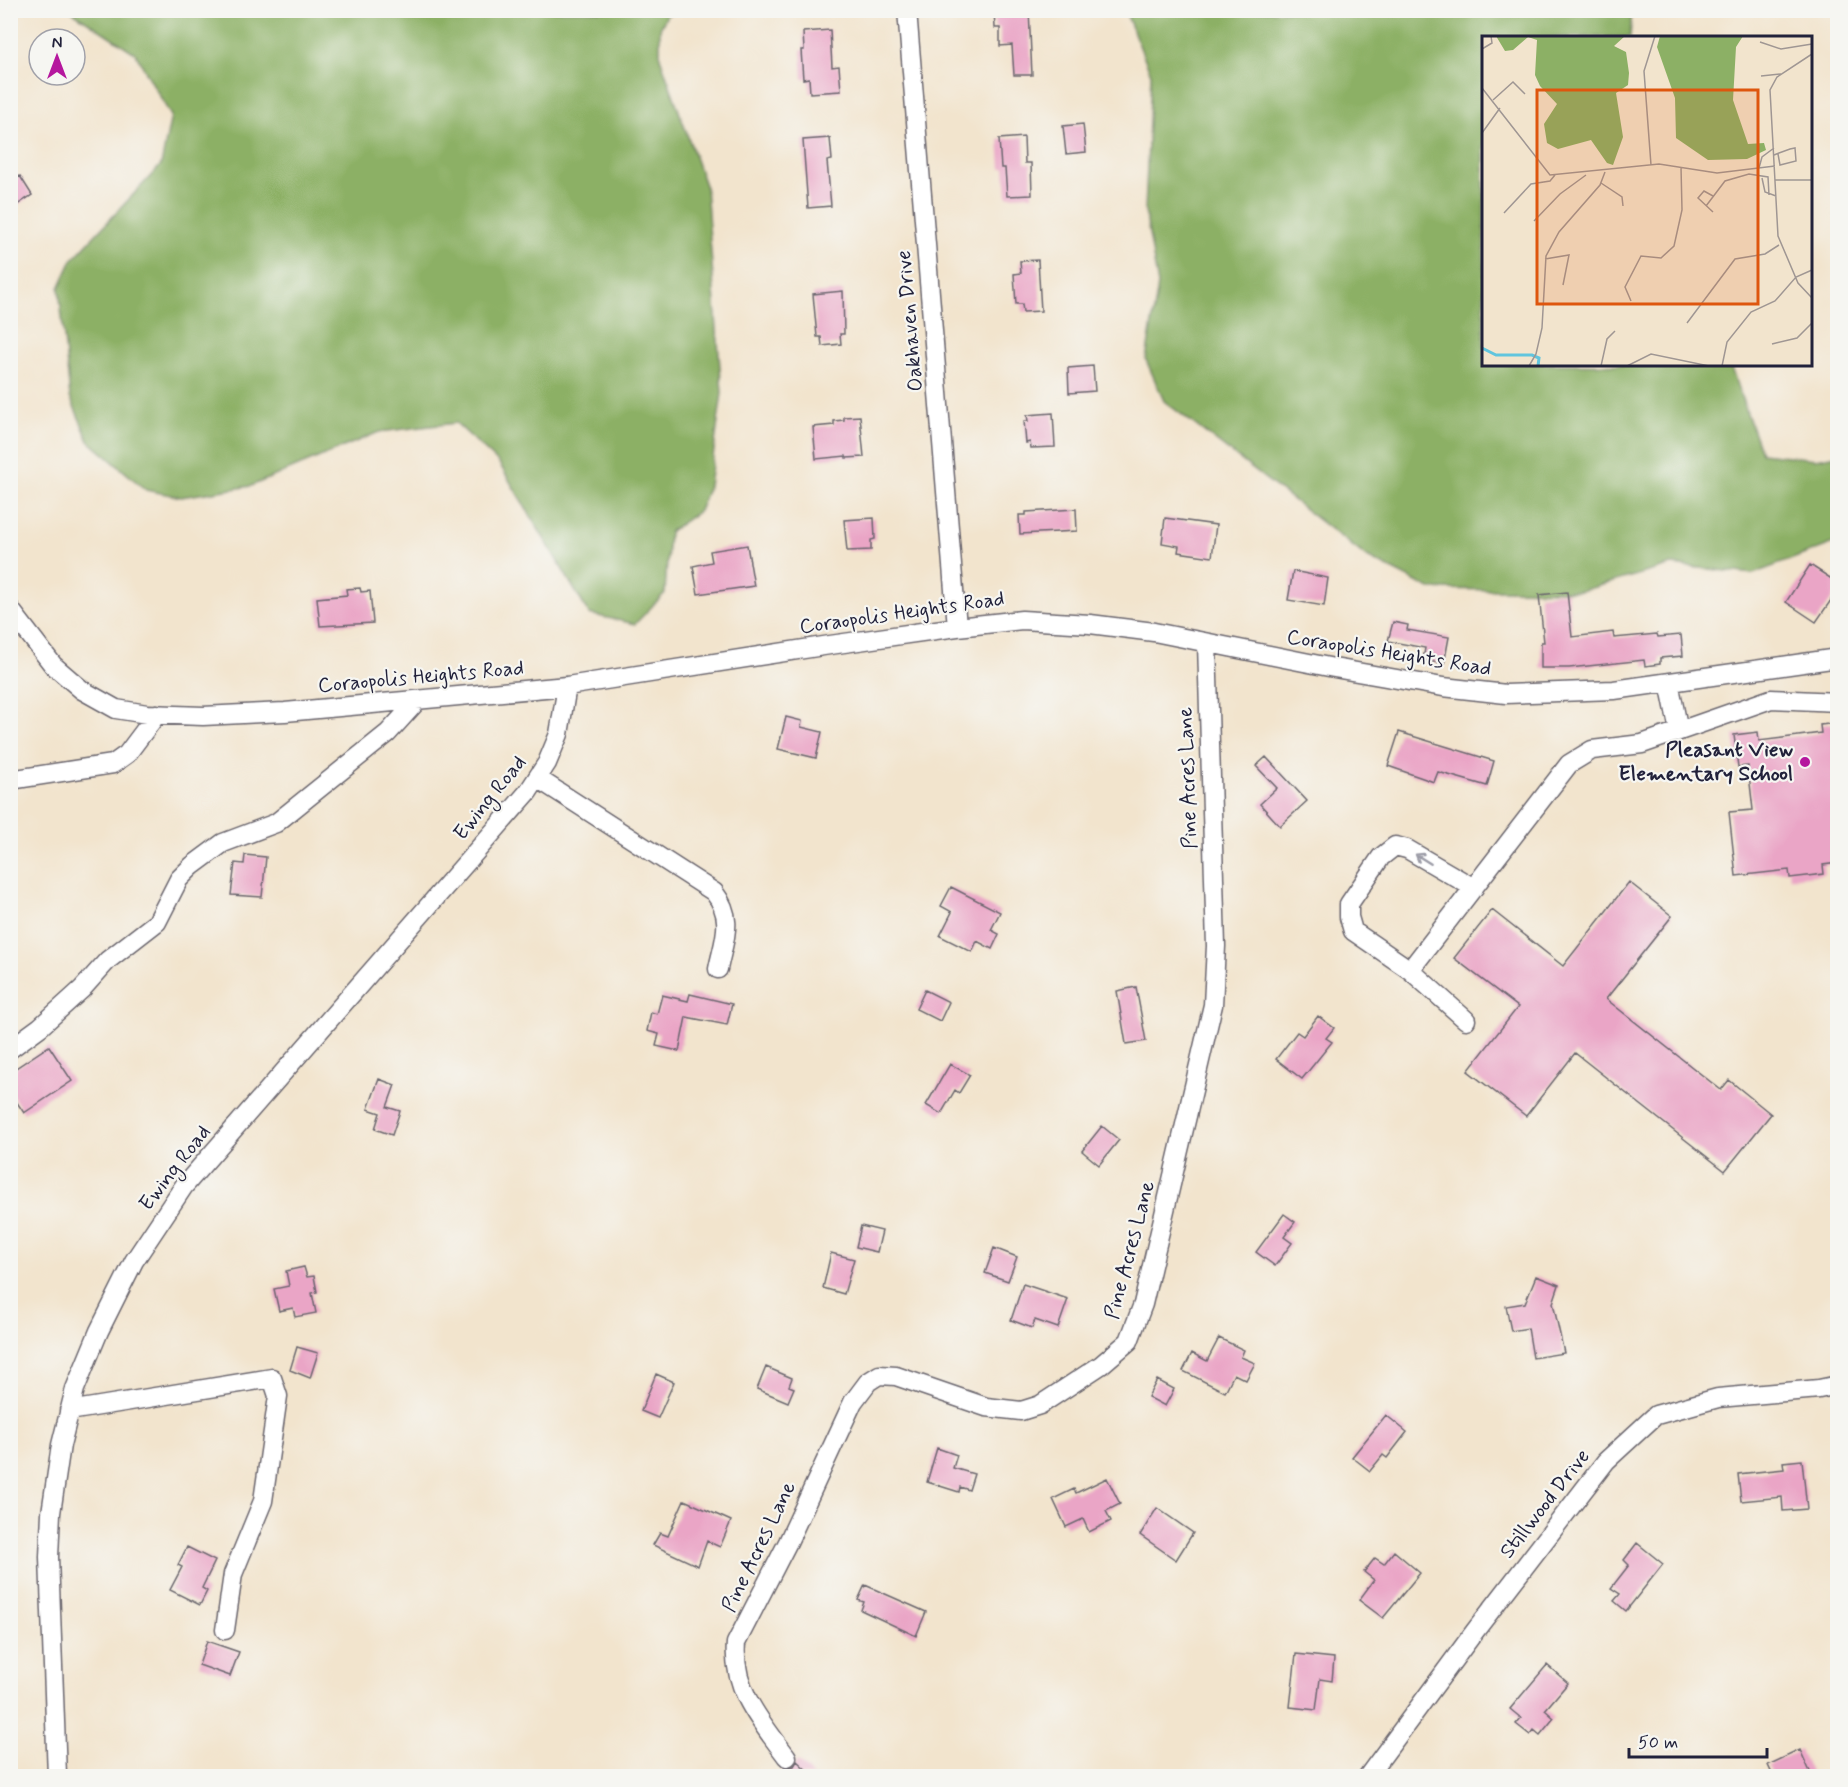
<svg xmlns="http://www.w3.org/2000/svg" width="1848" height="1787" font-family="Mynerve,sans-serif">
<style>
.forest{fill:#8cb065;stroke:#576950;stroke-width:1.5}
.building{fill:#eaa5c6}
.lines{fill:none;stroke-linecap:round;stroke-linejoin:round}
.minor-casing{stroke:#6b666e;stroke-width:21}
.minor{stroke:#fff;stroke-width:18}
.oneway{stroke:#9c9ca7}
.poi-dot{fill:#b5179e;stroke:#f6f6f2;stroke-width:2}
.labels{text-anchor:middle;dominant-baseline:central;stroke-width:4.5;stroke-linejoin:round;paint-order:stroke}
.street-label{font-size:21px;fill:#22223b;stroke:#f6f6f2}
.poi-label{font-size:21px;font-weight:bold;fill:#22223b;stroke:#f6f6f2;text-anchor:end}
.inset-river{fill:none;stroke:#61c5de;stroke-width:3}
.inset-road{fill:none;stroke:#9f9693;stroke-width:1.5}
.view{fill:#de560e;fill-opacity:0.15;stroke:#de560e;stroke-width:3}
.inset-edge{fill:none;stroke:#22223b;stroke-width:3}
</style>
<rect width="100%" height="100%" fill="#f6f6f2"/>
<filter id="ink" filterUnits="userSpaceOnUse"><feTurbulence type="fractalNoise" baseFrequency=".0167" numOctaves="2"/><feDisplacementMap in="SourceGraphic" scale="12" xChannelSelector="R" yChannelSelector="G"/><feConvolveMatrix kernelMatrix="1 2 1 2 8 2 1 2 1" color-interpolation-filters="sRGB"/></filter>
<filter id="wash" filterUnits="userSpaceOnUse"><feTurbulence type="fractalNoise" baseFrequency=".008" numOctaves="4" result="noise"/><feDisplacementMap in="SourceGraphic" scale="24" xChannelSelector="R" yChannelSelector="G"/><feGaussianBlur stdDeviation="1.35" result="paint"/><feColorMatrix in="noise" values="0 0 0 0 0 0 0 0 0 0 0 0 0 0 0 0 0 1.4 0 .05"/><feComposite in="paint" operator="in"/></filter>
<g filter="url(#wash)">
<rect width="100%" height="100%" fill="#f2e4cd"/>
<path class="forest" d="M71 11H678L667 15 660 29V57L706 188 722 393 709 486 699 511 669 532 665 593 635 624 589 614 499 463 456 423 379 432 251 486 181 497 146 490 89 441 70 397 59 288 72 260 161 165 171 116 135 53Z
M1125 11H1632L1630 37 1484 38V364L1730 365 1761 453 1816 459 1837 455V542L1753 574 1672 565 1581 591 1430 589 1367 557 1164 401 1146 360 1158 285 1145 211 1151 74Z"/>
<g id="blocks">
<path class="building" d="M994 10H1029L1032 75H1014L1012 45 1000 46V28H995Z
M830 30 832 67 839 66 841 91 810 93 809 78 803 79 801 50H804L803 32Z
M1083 124 1086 152 1066 154 1063 126Z
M1024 137 1025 163H1031L1032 195 1007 196 1005 168H1001L999 139Z
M830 138 832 160 827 161 831 206 808 208 803 140Z
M20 176 32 195 17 205 10 196V182Z
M1038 260 1041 311 1023 312 1022 304H1016L1014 274 1021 273 1020 261Z
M843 291 844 334H840L841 344 822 346 821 337H817L813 294Z
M1093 366 1095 391 1069 393 1068 368Z
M1053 413 1055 447 1031 448 1030 442 1026 443 1024 421H1028L1027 415Z
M860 416 864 457 846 458V456L816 459 813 427 834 425V421L844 420V417Z
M1076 509 1077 531 1020 534 1019 515H1026V512Z
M874 518 875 539 871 540V550L847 551 844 520Z
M1165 518 1216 525 1212 557 1178 552 1179 546 1162 543Z
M747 545 754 586 698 594 693 566 712 562 710 551Z
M1810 565 1838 583V590L1816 622 1786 602Z
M1293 571 1328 578 1324 606 1288 600Z
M360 588 361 592 370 591 373 623 320 626 317 598 347 595 346 589Z
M1567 592 1572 637 1613 632 1614 638 1657 634 1658 637 1681 635 1683 656 1660 658V664L1645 666 1644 660 1569 668H1541V642H1544L1539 595Z
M1393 622 1408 625 1407 630 1449 637 1444 664 1423 660 1425 648 1388 641Z
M786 717 802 721 801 727 822 732 816 758 778 749Z
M1838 723V863L1823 865 1824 874 1790 878 1789 870 1736 876 1729 812 1753 810 1748 766 1738 767 1734 735 1758 732 1759 741 1821 733 1820 725Z
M1399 732 1494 761 1487 786 1438 772 1434 782 1388 766Z
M1266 757 1307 801 1280 826 1260 804 1277 788 1256 766Z
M245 855 266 857 262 897 231 895 235 863 244 864Z
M1629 882 1672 916 1606 999 1721 1090 1729 1080 1771 1114 1725 1171 1575 1053 1526 1116 1468 1071 1518 1007 1454 958 1492 910 1563 966Z
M951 887 1000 912 991 930 999 934 992 949 977 941 972 952 940 936 952 912 941 906Z
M1136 987 1146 1041 1126 1044 1117 991Z
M925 990 949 1002 940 1021 916 1009Z
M690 994 732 1004 727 1025 686 1017 679 1051 656 1046 659 1034 647 1031 651 1012 657 1014 662 995 688 1001Z
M1318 1016 1334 1028 1326 1038 1332 1042 1302 1079 1276 1059 1297 1032 1303 1036Z
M49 1046 72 1081 24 1113 10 1092V1072Z
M950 1064 970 1075 959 1093 955 1090 941 1114 926 1105Z
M379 1079 395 1085 387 1107 400 1111 392 1135 375 1129 380 1113 368 1109Z
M1102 1126 1119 1140 1099 1165 1082 1151Z
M1284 1214 1295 1222 1284 1237 1292 1243 1275 1266 1256 1252Z
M861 1226 882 1231 877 1252 856 1247Z
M994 1248 1017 1257 1008 1281 985 1273Z
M831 1253 854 1259 844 1294 823 1288Z
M304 1267 307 1277 314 1276 317 1292 312 1293 316 1313 295 1317 293 1308 279 1311 274 1289 289 1286 286 1271Z
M1536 1276 1559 1285 1553 1303 1564 1353 1533 1358 1528 1328 1511 1331 1506 1306 1525 1303Z
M1023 1284 1068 1299 1058 1328 1035 1320 1032 1328 1011 1320Z
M1219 1338 1244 1350 1241 1357 1255 1363 1246 1380 1234 1374 1225 1392 1183 1371 1192 1353 1207 1361Z
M297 1347 318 1353 310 1378 290 1370Z
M766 1367 792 1378 789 1386 794 1388 788 1402 757 1389Z
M656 1374 674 1382 658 1418 641 1411Z
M1157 1380 1174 1389 1165 1406 1148 1397Z
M1386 1415 1407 1432 1387 1458 1383 1455 1370 1471 1352 1457Z
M937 1448 957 1455 953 1468 974 1474 969 1490 960 1487 959 1492 927 1482Z
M1802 1460 1807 1509 1783 1511 1782 1497 1741 1501 1738 1474 1784 1469 1783 1462Z
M1107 1478 1120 1504 1106 1511 1111 1521 1089 1532 1083 1519 1066 1527 1053 1499 1074 1489 1076 1493Z
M684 1500 731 1521 720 1547 707 1541 698 1566 653 1545 660 1533 668 1536Z
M1157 1508 1193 1533 1176 1560 1140 1535Z
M1637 1543 1663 1564 1626 1611 1614 1601 1620 1594 1611 1588 1629 1565 1624 1560Z
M187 1547 215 1561 202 1588 207 1591 200 1605 170 1590 182 1567 178 1565Z
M1394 1551 1420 1573 1383 1618 1359 1600 1374 1580 1364 1572 1375 1558 1384 1564Z
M865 1585 926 1612 916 1636 861 1610 864 1602 858 1600Z
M207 1641 239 1652 230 1676 199 1665Z
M1296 1654 1334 1658 1332 1681 1320 1679 1316 1710 1290 1707Z
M1547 1665 1568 1683 1545 1710 1554 1718 1540 1735 1534 1730 1530 1735 1516 1724 1521 1718 1510 1709Z
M1800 1750 1812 1776H1773L1768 1765Z
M797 1761 813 1776H778L786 1768 794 1766Z"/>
</g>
</g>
<g filter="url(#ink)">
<use href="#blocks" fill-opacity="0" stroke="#6b666e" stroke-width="1.5"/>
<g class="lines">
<g class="minor-casing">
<path id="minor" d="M907 10 957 627
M10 609 53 665 82 690 116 709 147 714 203 716 285 712 567 686 830 645 957 627 1022 620 1090 624 1154 632 1334 668 1443 687 1506 694 1614 690 1838 658
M1669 682 1679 731
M537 778 714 892C735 919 724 939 718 969
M10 780 113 764 127 754 157 714
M1410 970 1569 764 1592 750 1642 744 1771 699 1838 702
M1466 1020 1410 970 1353 931 1349 917V904L1381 857 1395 846 1407 849 1474 888
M10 1049 40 1027 82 989 108 960 157 922 179 879 192 866 223 843 276 823 388 733 418 700
M69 1411 272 1378 278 1396 263 1501 233 1574 225 1630
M787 1757C761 1722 732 1689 736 1643L788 1542 853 1402 868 1382 879 1375 896 1376 986 1407 1021 1411 1040 1405 1101 1365 1129 1341 1143 1304 1213 1005 1216 946 1207 643
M57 1776 49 1557 51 1513 61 1445 75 1389 99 1331 134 1261 184 1186 528 792 547 763 559 734 567 686
M1368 1776 1475 1631 1606 1461 1656 1415 1718 1398 1819 1389 1838 1385"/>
</g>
<use href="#minor" class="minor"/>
</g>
<defs><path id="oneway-shaft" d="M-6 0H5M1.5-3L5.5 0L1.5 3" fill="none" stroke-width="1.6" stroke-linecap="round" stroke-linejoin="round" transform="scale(1.5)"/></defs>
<use class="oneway" href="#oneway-shaft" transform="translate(1423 859) rotate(-148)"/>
</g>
<circle class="poi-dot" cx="1805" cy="762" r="6"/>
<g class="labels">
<g class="street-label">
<text transform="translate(910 321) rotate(-95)">Oakhaven Drive</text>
<text transform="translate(902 613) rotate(-8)">Coraopolis Heights Road</text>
<text transform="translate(1389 653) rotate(9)">Coraopolis Heights Road</text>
<text transform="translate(421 677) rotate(-5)">Coraopolis Heights Road</text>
<text transform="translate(1188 778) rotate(-92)">Pine Acres Lane</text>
<text transform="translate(490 798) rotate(-51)">Ewing Road</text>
<text transform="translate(175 1168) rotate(-52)">Ewing Road</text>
<text transform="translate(1130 1250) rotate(-75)">Pine Acres Lane</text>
<text transform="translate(1545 1504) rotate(-52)">Stillwood Drive</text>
<text transform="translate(759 1547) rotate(-64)">Pine Acres Lane</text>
</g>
<g class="poi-label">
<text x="1793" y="750">Pleasant View<tspan x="1793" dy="24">Elementary School</tspan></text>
</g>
</g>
<g transform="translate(1482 36)">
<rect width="330" height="330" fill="#f2e4cd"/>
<path d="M14 0H143L132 10 144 16 147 37 146 49 134 57 141 101 131 129 125 127 109 104 76 113 65 107 62 88 75 68 58 50 53 39 55 4 46 1 31 14 23 15ZM178 0H261L254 11 251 64 266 108 282 107 284 114 265 123 226 124 194 102 193 62 175 11Z" fill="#8cb065"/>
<path class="inset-river" d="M0 312 14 319H50L57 322 56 330"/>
<path class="inset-road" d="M278 6 299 13 330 8M0 13 10 7 9 0M330 18 295 41 288 54 296 200 316 247 330 262M279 40 299 38M0 52 68 139 177 128 235 137 293 130M11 64 31 46 43 58M0 97 18 72M292 119 297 117 308 113 313 112 314 125 298 129 296 118M169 129 162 35 173 0M277 132 280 121 292 112M280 142 283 156 294 160M293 144H330M119 147 140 161 141 170M224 170 243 145 267 138 286 141 287 159M231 176 216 162 222 155 231 160M22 177 49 148 68 145 73 139M52 185 78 158 104 139M63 223 87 219 81 249M149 265 143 251 159 220 179 222 192 210 200 174 199 131M205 287 253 223 283 218 297 209M290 308 315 302 330 287M47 330 54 318 60 292 64 220 77 196 118 149 123 136M119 330 125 303 133 295M145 330 169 318 227 330M240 330 245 306 269 276 293 265 314 241 330 234"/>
<path class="view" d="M55 54H276V268H55Z"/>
<rect width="330" height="330" class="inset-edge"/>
</g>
<rect width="1848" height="1787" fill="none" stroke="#f6f6f2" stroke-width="36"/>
<g transform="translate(57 57)"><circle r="28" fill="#f6f6f2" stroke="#a1a1a9" stroke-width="1.5"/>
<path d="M0-4.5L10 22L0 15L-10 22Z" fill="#b5179e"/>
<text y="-9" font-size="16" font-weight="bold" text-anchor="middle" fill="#22223b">N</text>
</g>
<path d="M1629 1748v9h138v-9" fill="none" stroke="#22223b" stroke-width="3"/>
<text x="1638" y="1748" font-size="18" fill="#22223b" stroke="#f6f6f2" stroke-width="4.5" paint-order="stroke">50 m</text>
</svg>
